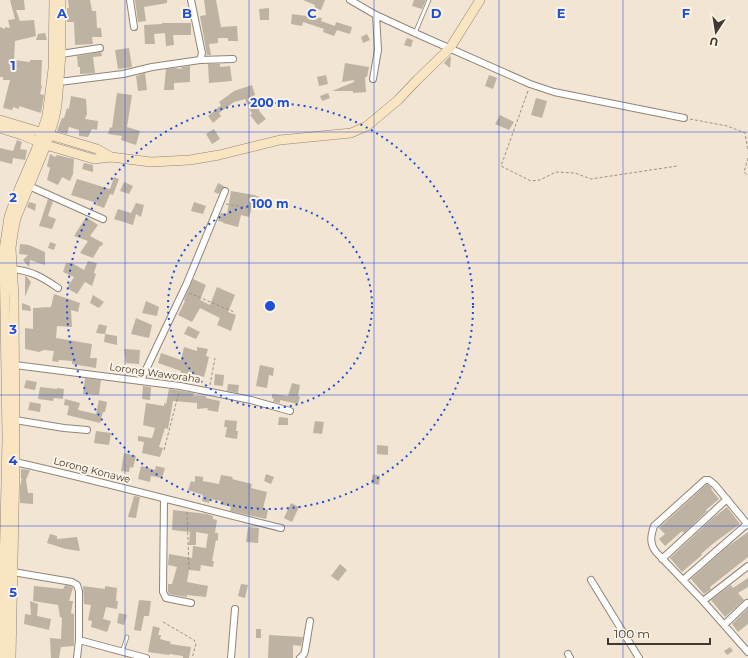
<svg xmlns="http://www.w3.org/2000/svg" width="748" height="658" font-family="Montserrat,sans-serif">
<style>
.building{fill:#beb2a2}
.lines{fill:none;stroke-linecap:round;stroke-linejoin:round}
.lane-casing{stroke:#918576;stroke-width:4.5}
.street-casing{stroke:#918576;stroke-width:8}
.secondary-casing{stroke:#918576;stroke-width:10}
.path{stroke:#9b9286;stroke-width:1;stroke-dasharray:3 2;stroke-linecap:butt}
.lane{stroke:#fff;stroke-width:3}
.street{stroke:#fff;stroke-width:6}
.secondary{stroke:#fae5c3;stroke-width:9}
.grid{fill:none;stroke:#1d4ed8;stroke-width:1;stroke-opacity:0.55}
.ring{fill:none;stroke:#1d4ed8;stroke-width:2;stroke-dasharray:2 4}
.labels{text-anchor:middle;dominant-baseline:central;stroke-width:4;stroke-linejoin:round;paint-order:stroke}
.street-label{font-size:10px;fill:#3e3933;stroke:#fdf3e5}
.grid-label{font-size:13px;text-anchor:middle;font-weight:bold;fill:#1d4ed8;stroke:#fdf3e5;stroke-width:4;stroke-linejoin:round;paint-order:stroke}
.centre{fill:#1d4ed8;stroke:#fdf3e5;stroke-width:2}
.ring-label{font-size:12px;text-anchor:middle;font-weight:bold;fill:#1d4ed8;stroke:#fdf3e5;stroke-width:4;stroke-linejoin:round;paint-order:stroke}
</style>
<rect width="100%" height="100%" fill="#f2e5d4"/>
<path class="building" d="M10 0H24L25 10H16L20 21 34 20 36 36 15 41 14 60 30 62V60H42L41 85 42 86 40 94 44 95 41 113 19 106V109L13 107 12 110 3 108 10 80H3V77H0V27L5 29V27L10 28 8 20 15 19Z
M68 0H90L92 11H96L97 28H101L102 37H92L93 44 75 45 74 22H67V8H69Z
M135 0H167V3L144 7 146 21 138 22Z
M204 0H216L221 27 237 26 238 41H228V38H218V43L209 44 211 55H207L200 16 206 15Z
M303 0H325L321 10 314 8 315 5Z
M414 0H426L422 9 412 6Z
M269 8V20H260L259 9Z
M292 14 322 18 321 21 335 26 336 22 352 27 350 34 337 30 334 36 323 32 324 29 303 22 302 26 291 24Z
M162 23H191V35H173L174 45 166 46 165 33 154 34 155 44H145L144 25 162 24Z
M45 33 47 40H36L38 34Z
M367 34 370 40 363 43 361 37Z
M407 38 413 40 411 47 404 45Z
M129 48 132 67 118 69 115 50Z
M101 52 102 56 93 57 95 73 80 74V67H78L77 56Z
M450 56 451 57 450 68 444 63Z
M345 63 369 67 367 77H365L366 92 353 93V91H332L354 82V80L342 82Z
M208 64H220V67L230 66 232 81 209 83Z
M190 66V82L174 83V90H164L166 69 174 68 182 69 181 67Z
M145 73 147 90 138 91 136 76Z
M326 75 328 84 319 86 317 77Z
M489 75 497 78 493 89 485 86Z
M252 85 255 95 253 96 260 112 266 119 258 125 250 115 252 114 245 99 234 102 219 113 221 116 213 123 208 116 221 105 219 102 234 91Z
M117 93 132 95 127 127 140 131 136 145 121 140 122 136 108 134 110 127 112 128Z
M328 93 330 98 322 101 320 96Z
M71 96 86 99 87 114 85 119 98 121 97 130 92 129 88 137 79 136V130L69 127 67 134 57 131 62 118H64L67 108 69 109Z
M536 98 547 101 542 118 531 115Z
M500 115 514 122 509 130 495 124Z
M214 129 220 139 212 144 206 134Z
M17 140 22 142 20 149 27 150 25 160 13 158 12 164 0 161V148L13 151Z
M50 154 55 157 57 155 74 159 73 174 70 181 62 177 58 185 47 180 50 168 47 166Z
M84 163 93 165V172L82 169Z
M114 177 119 179 113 195 110 194 104 208 96 205 97 203 71 195 77 179 110 189Z
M124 182 133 186 129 194 120 191Z
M218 183 224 186 219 194 214 192Z
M231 191 254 195 265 199 262 210 252 207 249 217 241 215 238 227 223 223V222L218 221 221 213 227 214Z
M48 199 53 201 48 216 56 219 52 229 39 226Z
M29 202 36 204 35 211 27 207Z
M194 202 206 206 203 214 191 211Z
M136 203 144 205 141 217 136 214 133 225 114 219 118 209 131 213Z
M86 217 98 225 90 236 103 243 102 246H100L93 258 80 253 88 241 74 236Z
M50 242 56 244 54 250 48 248Z
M20 244 29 245 45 252V265L30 260 29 267 23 260 28 255 19 254Z
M88 261 97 263 94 273 96 274 92 286 85 282 77 294 67 288 74 277 63 272 66 263H72L84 270Z
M25 276 27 277 31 282 25 297Z
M193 279 206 285 200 300 210 305 217 287 235 295 228 312 236 315 231 331 217 325 220 318 200 308 192 322 178 315 185 301 184 300Z
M54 294 80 303 78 312 71 310 72 327 57 326 56 338 92 344 90 358H97L96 368 72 364V361L59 360 58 362 52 361 54 351 44 350 39 352 25 349V328L33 329V308L51 307Z
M93 295 104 302 99 308 90 303Z
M146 301 159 307 157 316 142 313Z
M22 303 30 306 31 311 22 310Z
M136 318 152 325 149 338 131 334Z
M99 324 107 326 105 334 96 333Z
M188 326 200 332 196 339 184 334Z
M105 334 117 336V345L104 342Z
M184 347 197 351V347L208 349 206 356 209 357 204 377 192 374 190 380 180 377 181 371 158 363 161 353 181 360Z
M124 349 140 350 139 364 126 363Z
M260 365 274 368 273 376 269 375 267 388 256 386Z
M215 374 224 375 223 386 214 385Z
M85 378 101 380 99 395 83 394Z
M26 380 37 382 35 390 24 388Z
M292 383 300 385 298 396 300 397 298 404 280 400V403L273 402 274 399 272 398V394L288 396Z
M228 384 239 385 238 393 227 391Z
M143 386 151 387 150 400 142 399Z
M40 387 57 389V388L64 389 63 399 54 398 53 401 38 399Z
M169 389 194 393 193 396H206V398L220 401 218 412 207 410 208 408 197 409V403L173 401 168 429 165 428 159 447 163 448 160 457 142 453 144 442 138 441V436L152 438 155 428 143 425 146 403 164 406V403L166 404Z
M65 399 80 403 78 410 96 414 99 400 107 402 105 412H103L100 423 67 415 69 406 64 405Z
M30 402 41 404 40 412 28 410Z
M279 417 288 418V425H278Z
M225 420 237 421 236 431H238L237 439 225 437 227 427H224Z
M315 421 324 422 322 434 313 433Z
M96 431 111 433 109 445 94 443Z
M377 445 388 446V455L377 454Z
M124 453 136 456 133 468 130 467 129 472 121 471Z
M141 466 155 470 156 466 165 468 162 478 151 476 150 482 138 479Z
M21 469 30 470 26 480 28 493H33V504L20 503V486L22 479H21Z
M266 474 274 477 271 484 264 481Z
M373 474 380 476 379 485 371 483Z
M221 475 233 477 232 479 252 484 251 488 267 492 263 508 268 510 266 519 230 511 231 507 220 504 221 501 210 499 209 503 202 501 203 495 188 490 191 481 195 482V476L203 477V481L219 484Z
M707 484 712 488 711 489 719 499 706 510 707 511 684 533 682 531 665 546 659 539 665 534 659 528Z
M134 496 140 497 136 518 128 517Z
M291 503 299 507 292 522 284 518Z
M727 507 740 524 715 542 701 554 702 555 682 572 670 558 713 518Z
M173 510 207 514 213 516V519L217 520 215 533H218V541L216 540 212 561H214L213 567 201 565 200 571 189 570 187 582 208 586 206 597 187 595V597L169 594 168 591V584H172L177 567 168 565 169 554 192 558 193 546 206 548 208 534 196 532V545H189L190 532 172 530Z
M248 527 259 528 258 543 246 542Z
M748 532V557L710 587 711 589 704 594 691 579 727 547Z
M50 534 57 536V539L77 537 80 551 66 549 47 543Z
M340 564 347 570 338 581 331 576Z
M748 578V587L738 593 744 600 725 617 711 600 731 585 733 588Z
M241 584 248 585 245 598 238 596Z
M65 585 70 586 73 588 69 601H73L71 613 74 614V646L61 647 59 658H51L50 638 61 639 62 618 60 617 58 605 33 601 34 586 63 589Z
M83 586 105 589V586L117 588 116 601H118L117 609 106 607 103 619 111 621 107 632 91 627 92 621 88 620 91 605 84 604Z
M139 600 151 601 149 616H144L141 631 134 630Z
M30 601 38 604 37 616 51 619 49 630 24 624 25 614 31 615Z
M748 608V624L738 632 732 624Z
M119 613 127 615 124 625 117 623Z
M153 626 160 628 158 635H161L160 639 171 642 170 644 191 647 189 658H183V656L170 654 169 655 148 652Z
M256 629H261V638H256Z
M269 635 303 637 301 646 293 645V658H268Z
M730 647 733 651 727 655 724 651Z"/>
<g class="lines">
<g class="lane-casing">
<path id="lane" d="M415 33 429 0
M122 652 127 637"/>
</g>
<g class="street-casing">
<path id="street" d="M130 0 134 27
M191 0 202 53 200 60
M350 0 376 15 415 33 530 84 554 92 684 118
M61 54 100 48
M373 79 378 50 376 15
M59 82 123 74 152 67 200 60 233 59
M29 186 103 219
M12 269C32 271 42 277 58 288
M15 365 180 386 251 400 290 411
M141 380 187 283 225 191
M15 420 64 428 87 430
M15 462C104 482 192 506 281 528
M164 499 163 592 166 598 191 603
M748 525 715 485 709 480H705L654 526C651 535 649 543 656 552L703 601 748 652
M662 559 727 499
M13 572 72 582 77 585 79 591V640L77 658
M591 580 639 658
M683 580 747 524
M703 601 748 566
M725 624 747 603
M79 640 146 658
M568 654 570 658
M231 658 235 609
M300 658 304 654 305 651 310 621"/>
</g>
<g class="secondary-casing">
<path id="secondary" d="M0 120 97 149 111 157
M0 128 22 135 46 145 94 159 111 157 151 162 190 160 219 155 280 140 351 133 367 126 398 100 417 80 450 48 480 0
M2 658 7 438 4 250 9 217 17 194 36 150 47 116 53 69 54 0
M11 658 15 462 14 297 11 248 13 233 16 218 46 145 54 120 57 105 61 54V0"/>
</g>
<path class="path" d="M528 91 501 166 531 181 540 180 556 172 575 173 591 179 677 166
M690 119 727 126 745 133 748 151
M748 158 744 172 748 176
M226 204 250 208
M189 293 234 312
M210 385 215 358
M164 450 179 392
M187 512 189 569
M163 622 194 640 196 644 192 658"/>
<use href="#lane" class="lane"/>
<use href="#street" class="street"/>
<use href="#secondary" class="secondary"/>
</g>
<path class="grid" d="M125 0V658M249 0V658M374 0V658M499 0V658M623 0V658M0 132H748M0 263H748M0 395H748M0 526H748"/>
<g class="ring">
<circle cx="270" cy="306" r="102"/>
<circle cx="270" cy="306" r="203"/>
</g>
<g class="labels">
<g class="street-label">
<text transform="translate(155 373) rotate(8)">Lorong Waworaha</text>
<text transform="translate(92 470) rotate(14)">Lorong Konawe</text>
</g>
</g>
<g class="grid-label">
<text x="62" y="18">A</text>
<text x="187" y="18">B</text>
<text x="312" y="18">C</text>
<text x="436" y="18">D</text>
<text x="561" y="18">E</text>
<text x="686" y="18">F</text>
<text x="13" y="70">1</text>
<text x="13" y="202">2</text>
<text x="13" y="334">3</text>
<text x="13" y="465">4</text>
<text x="13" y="597">5</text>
</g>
<circle cx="270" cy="306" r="6" class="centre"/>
<g class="ring-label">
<text x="270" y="107">200 m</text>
<text x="270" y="208">100 m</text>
</g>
<g transform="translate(716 32) rotate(192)" stroke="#fdf3e5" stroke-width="3" paint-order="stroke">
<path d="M0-3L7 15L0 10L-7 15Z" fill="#3e3933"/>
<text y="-6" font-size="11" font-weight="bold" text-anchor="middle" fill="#3e3933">U</text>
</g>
<path d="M608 638v6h102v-6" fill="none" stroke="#3e3933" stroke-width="2"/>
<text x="614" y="638" font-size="12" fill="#3e3933" stroke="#fdf3e5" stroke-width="3" paint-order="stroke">100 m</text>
</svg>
